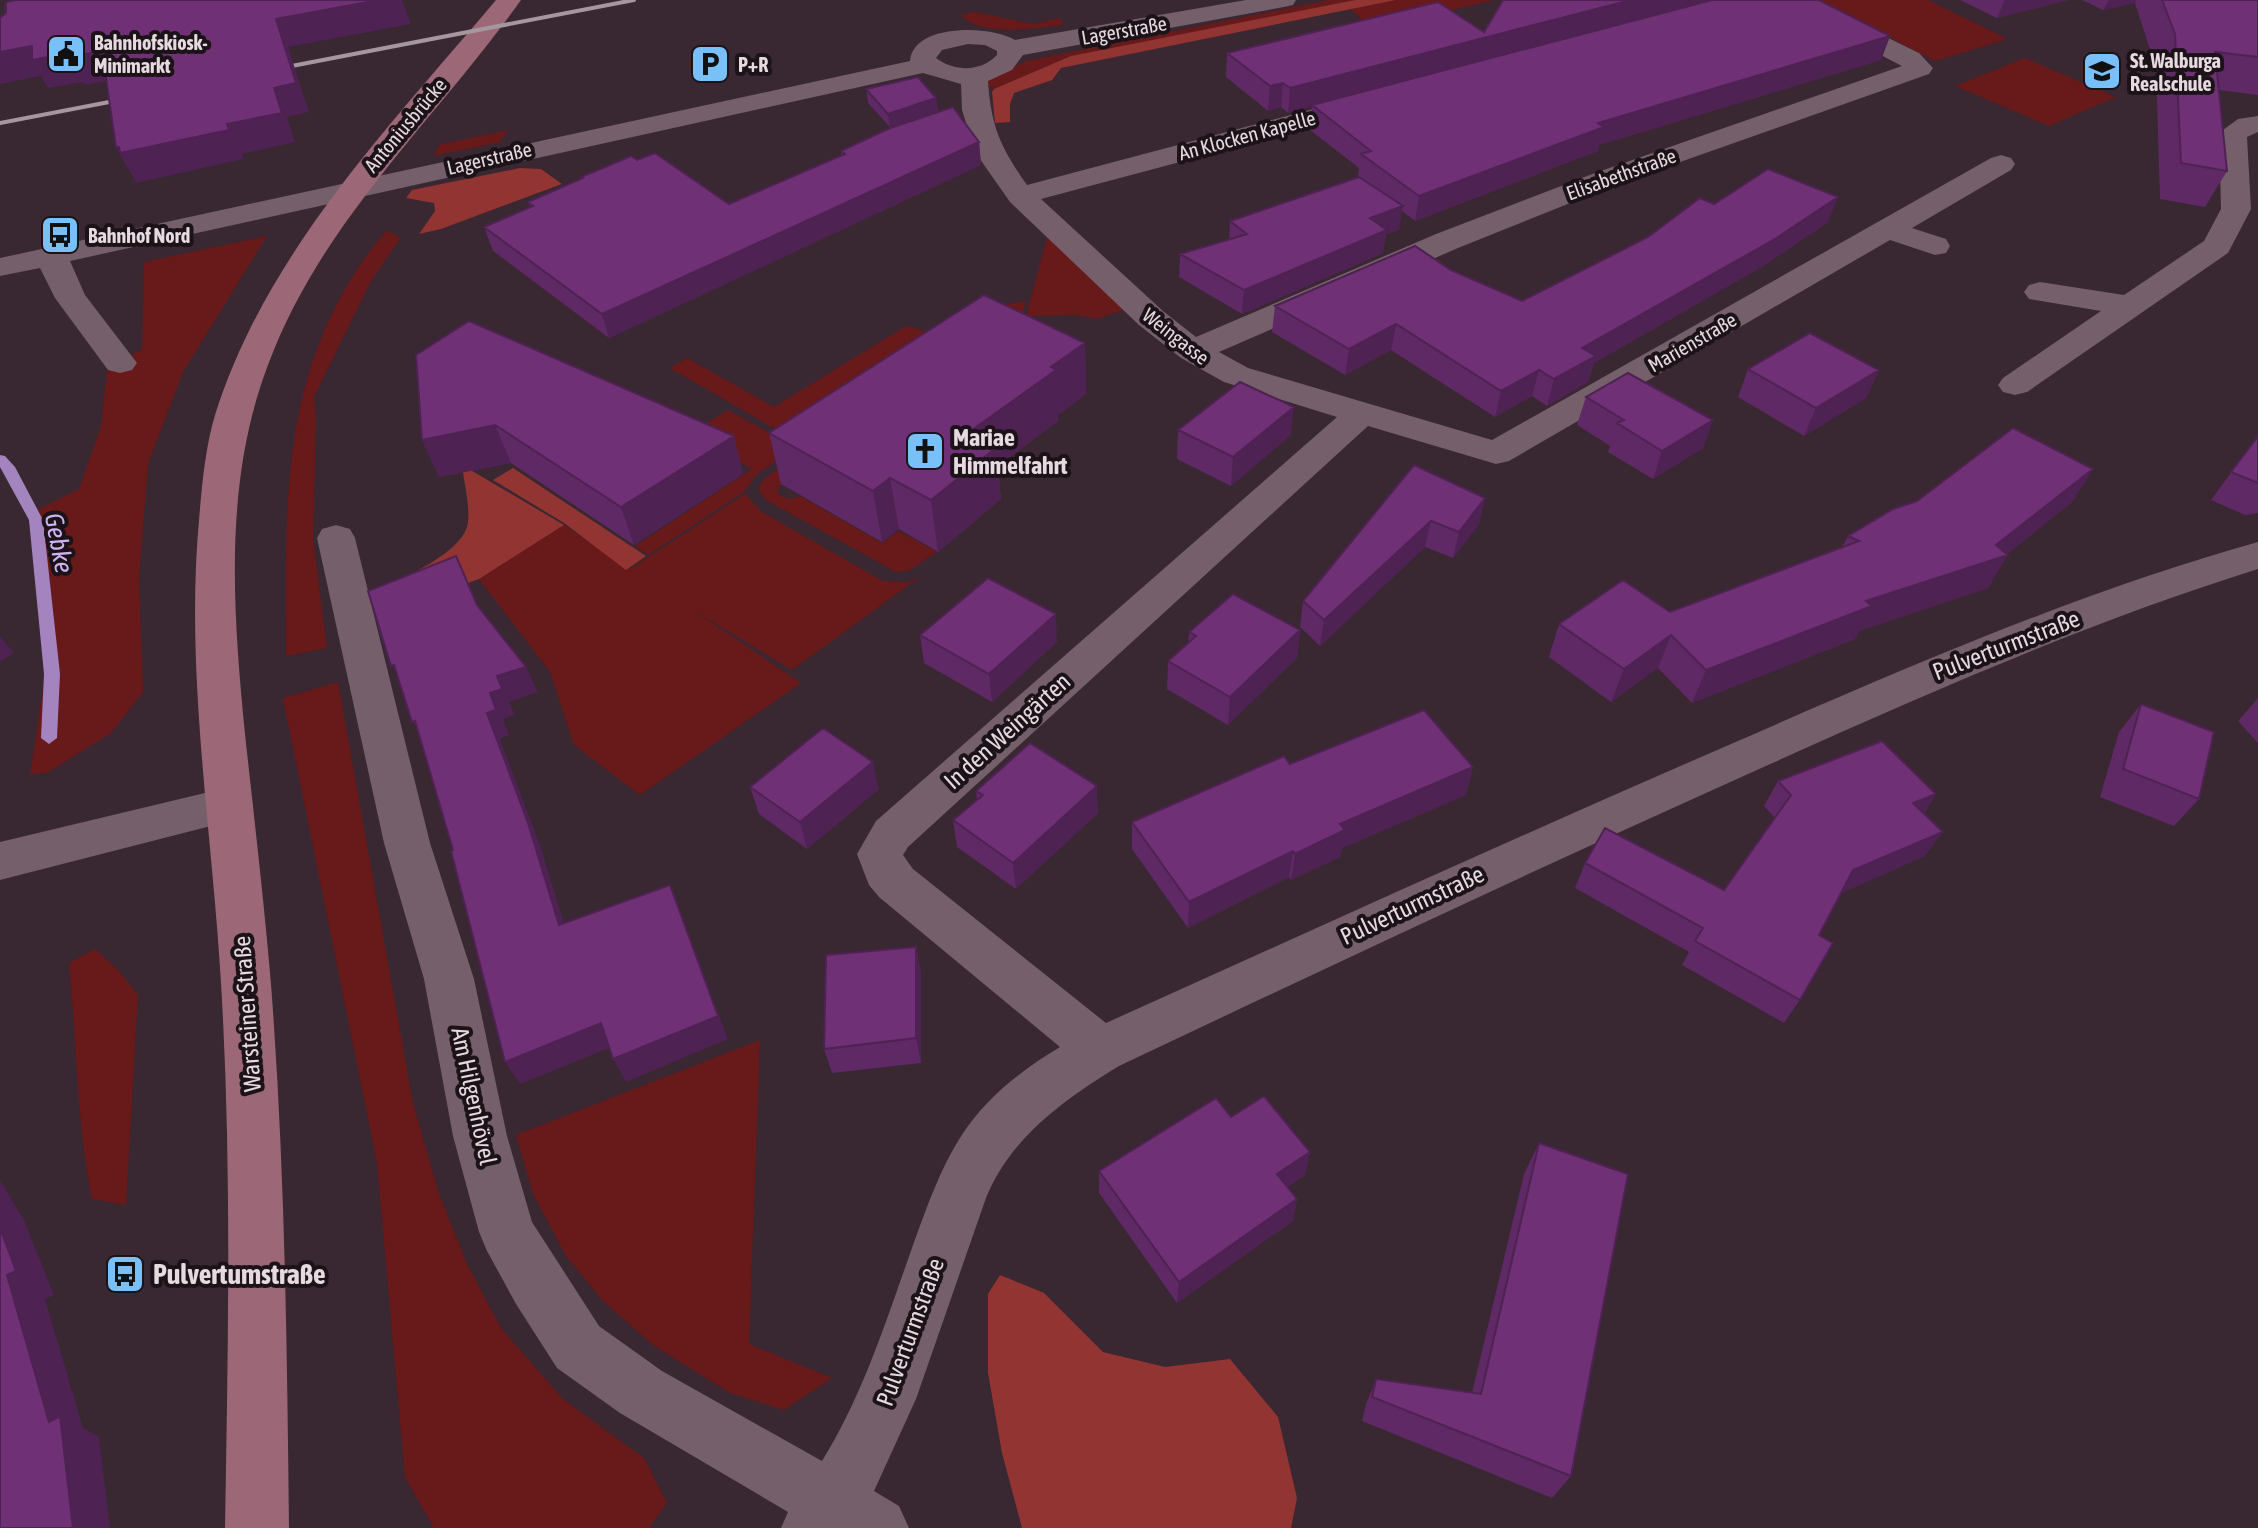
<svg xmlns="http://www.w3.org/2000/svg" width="2258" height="1528" font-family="'Asap Condensed',sans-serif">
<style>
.green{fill:#68191a}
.forest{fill:#923432}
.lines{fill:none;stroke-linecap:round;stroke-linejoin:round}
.stream{fill:#a384bf;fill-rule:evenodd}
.minor{fill:#745f6a;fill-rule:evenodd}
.major{fill:#9c6777;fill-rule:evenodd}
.rail{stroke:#a6979f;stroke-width:4}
.wall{fill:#5f2965}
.shaded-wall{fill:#4e2252}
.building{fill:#6f3075;stroke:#4e2252;stroke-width:2}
.labels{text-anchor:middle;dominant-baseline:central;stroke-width:8;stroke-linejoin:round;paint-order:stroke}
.far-street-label{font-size:20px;fill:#e6dae0;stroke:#1b1318}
.far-poi-label{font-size:20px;font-weight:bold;fill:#e6dae0;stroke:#1b1318;text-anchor:start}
.poi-label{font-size:24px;font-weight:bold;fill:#e6dae0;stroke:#1b1318;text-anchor:start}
.street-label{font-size:24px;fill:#e6dae0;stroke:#1b1318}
.water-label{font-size:26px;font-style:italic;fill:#cfb2f3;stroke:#1b1318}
.near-poi-label{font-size:28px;font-weight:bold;fill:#e6dae0;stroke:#1b1318;text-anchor:start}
</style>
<rect width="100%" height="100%" fill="#392731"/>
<path class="green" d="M1328 0H1355L1071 56 994 89 983 82 1026 61Z
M1396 0H1494L1371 29 1351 9Z
M1818 0H1928L2008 39 1935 61Z
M975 12 1033 24 1060 18 1063 25C1036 28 982 38 961 15Z
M2025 58 2116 97 2049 126 1955 86Z
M508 130 500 142 433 156 441 144Z
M386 231 397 235 399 240 371 281 314 397 316 420 313 539 327 648 286 656C285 500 279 357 386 231Z
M1048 234 1126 309 1097 319 1077 315 1026 316Z
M267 236 183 372 148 464 139 578 143 692 111 733 47 773 30 774 46 671 50 582 39 509 79 489 101 426 107 371 142 349 144 262Z
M1026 301 1022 315 801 444 670 368 687 358 774 407 906 326 937 334 995 306Z
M728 410 795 447 756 475 744 492 648 555 635 546 752 469 691 433Z
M794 458 808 467 781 485 777 491 779 495 790 499 800 496 882 543 899 531 937 552 908 571 896 572 766 500 758 489 764 479Z
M745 494 762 512 883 581 908 582 921 576 792 670 691 609 801 683 640 795 574 745 550 672 479 579 564 525 630 569Z
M338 682 413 1103 439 1194 467 1264 501 1328 563 1399 644 1458 667 1503 649 1528H434L405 1477 377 1163 283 698Z
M95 949 119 971 138 995 126 1205 92 1199C76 1121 77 1042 69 963Z
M760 1040 749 1344 832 1378 784 1410 730 1393 653 1345 603 1301 566 1256 533 1194 516 1135Z"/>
<path class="forest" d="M1355 0H1396L1061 68 1052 80 1014 93 1010 104V122L995 123 992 92 994 89 1071 56Z
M520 168 541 169 562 184 441 229 419 234 435 211 434 203 406 198 412 190Z
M462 465 564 525 479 579 382 615 374 593C399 579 465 553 468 522 470 505 464 483 462 465Z
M513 468 646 556 626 570 564 523 493 480Z
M1000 1275 1044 1293 1103 1352 1165 1367 1230 1359 1278 1417 1297 1498 1291 1528H1022L1002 1453 988 1373V1294Z"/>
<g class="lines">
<path class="stream" d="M0 455 5 456 15 467 43 520 60 674 57 738 49 744 41 738 44 674 29 520 0 467Z"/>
<path class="minor" d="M1246 0H1296L1293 5 1284 7 1023 55 1012 70 988 81C991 127 1001 148 1027 185L1359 97H1379L1383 103 1379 109 1041 199 1163 311 1196 337 1436 234 1595 173 1902 66 1783 5 1780 0H1811L1919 53 1933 68 1929 74 1615 185 1458 248 1219 352 1248 368 1492 440 1991 158 2001 155 2011 158 2015 164 2011 170 1912 228 1946 239 1950 246 1946 253 1935 255 1890 240 1509 461 1496 464 1368 426 908 847 903 855 913 869 1106 1023C1314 929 1521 835 1731 744 1903 669 2076 593 2258 542V569C2079 625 1908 702 1737 779 1530 872 1324 969 1119 1066 1065 1099 1011 1137 986 1198L916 1399 874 1491 899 1506 909 1528H781L788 1512 620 1413 557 1368 516 1304 487 1251 479 1232 453 1136 424 979 384 843 317 538 322 529 336 525 350 529 355 538 430 843 474 979 507 1136 532 1222 599 1326 662 1371 822 1461C863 1395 886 1321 912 1248 927 1207 942 1162 968 1126 992 1093 1025 1068 1060 1047L879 897 869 885 857 854 876 821 1337 417 1224 382 1181 358 1139 325 1010 202 975 152 962 110 961 84 923 73 70 261 85 295 137 363 132 370 120 373 108 370 55 298 40 268 0 276V258L910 61C913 23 991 25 1015 40ZM968 44 985 45 997 51V55C981 72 955 72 936 58L942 50Z
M2258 116V132L2247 137 2251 209 2228 253 2027 392 2015 395 2003 392 1998 385 2003 378 2101 311 2029 299 2024 292 2029 285 2040 282 2124 295 2204 241 2221 209 2219 133 2238 119Z
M230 787 246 793 253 805 246 817 0 880V842Z"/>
<path class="major" d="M496 0H521C434 122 322 220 268 365 223 483 233 611 245 734 254 817 264 901 271 984 285 1166 287 1346 289 1528H225C228 1346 232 1164 221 983 212 829 185 673 199 520 202 485 205 449 215 415 266 253 389 127 496 0Z"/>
<path class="rail" d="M271 70 634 0
M0 123 130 98"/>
</g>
<path class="wall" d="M1960 0H2068L1997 18Z
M2082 0H2258V95L2219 90 2227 171 2205 207 2160 199 2156 68 2135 3 2103 10Z
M1484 32 1890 36 1881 60 1599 145 1598 151 1415 221 1402 211 1399 230 1386 234 1383 253 1242 314 1179 277 1180 254 1229 239 1230 221 1358 177 1359 168 1310 130 1312 106 1288 113 1281 107 1268 111 1226 77 1227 53Z
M866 89 936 98 938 111 890 127 868 103Z
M979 142 981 165 609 338 493 251 484 227 530 207 528 202 581 179V177L637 160 729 204 841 155V151Z
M1714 204 1828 222 1765 265 1594 363 1588 382 1547 406 1532 396 1495 417 1391 350 1345 375 1272 332 1275 306 1451 270 1522 301Z
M1085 343 1086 394 1058 415V421L998 466 1001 499 938 552 899 529 882 542 781 484 769 433Z
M416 355 734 436 743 474 634 545 511 463 439 477 422 440Z
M1748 369 1879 370 1866 398 1804 436 1738 397Z
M1586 397 1713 420 1703 448 1653 479 1608 452 1610 446 1577 425Z
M1178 430 1291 435 1231 486 1177 459Z
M2258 436V513L2245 515 2211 500Z
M1414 465 1485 498 1479 524 1453 558 1425 547 1320 646 1300 627 1303 601Z
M2093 469 2072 502 2007 554 1988 588 1859 631 1855 639 1692 703 1658 668 1611 702 1549 657 1559 624 1670 612 1842 547 1848 536Z
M1300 630 1297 658 1228 725 1167 689 1168 661 1188 643 1189 632Z
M920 635 1057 642 992 702 924 663Z
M2258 698V743L2238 721Z
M2141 704 2199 799 2174 826 2100 797 2119 732Z
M1290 764 1473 767 1466 795 1342 848 1340 857 1291 880 1289 877 1188 928 1132 849V822Z
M1778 781 1936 794 1924 813 1925 856 1841 893 1819 935 1800 1000 1784 1023 1682 965 1689 952 1575 888 1585 863 1724 890 1775 818 1764 806Z
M750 787 879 789 807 849 759 814Z
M976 791 1098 813 1016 889 957 847 953 820 977 800Z
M916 947 921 973V1063L832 1073 824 1049Z
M1231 1117 1310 1152 1305 1175 1287 1187 1297 1199 1293 1221 1177 1303 1099 1193V1171Z
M1539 1143 1571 1476 1552 1498 1362 1421 1366 1404 1376 1379 1472 1393 1524 1174Z"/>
<path class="shaded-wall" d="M379 0H402L411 24 288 47 309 112 287 117 295 142 242 154 243 159 136 183 116 147 227 124 274 88 276 19Z
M1631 0H1712L1288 113 1290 88Z
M2005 0H2068L1997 18Z
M2109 0H2136L2135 3 2103 10Z
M1890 36 1881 60 1599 145 1598 151 1415 221 1419 196 1598 123Z
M32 46 69 53 102 51 118 79 85 85 83 82 48 88 41 76 0 84V52Z
M1283 83 1281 107 1268 111 1270 86Z
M936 98 938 111 890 127 888 114Z
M979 142 981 165 609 338 602 314Z
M1838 197 1828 222 1765 265 1594 363 1588 382 1547 406 1554 379 1582 348Z
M1403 206 1399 230 1386 234 1383 253 1242 314 1244 290 1370 218Z
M1396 324 1391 350 1345 375 1349 349Z
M1085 343 1086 394 1058 415V421L998 466 1001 499 938 552 931 500 968 433 1051 367Z
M1539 370 1532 396 1495 417 1501 391Z
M1879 370 1866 398 1804 436 1816 408Z
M1294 407 1291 435 1231 486 1233 457Z
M1713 420 1703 448 1653 479 1662 451Z
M495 425 511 463 439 477 422 440Z
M734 436 743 474 634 545 621 507Z
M2093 469 2072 502 2003 557 2008 555 1988 588 1859 631 1855 639 1692 703 1706 670 1996 545Z
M890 478 899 529 882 542 873 491Z
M1485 498 1479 524 1453 558 1459 532Z
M1431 521 1425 547 1320 646 1324 620Z
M1056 614 1057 642 992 702 989 674Z
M1300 630 1297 658 1228 725 1230 697Z
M1671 635 1658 668 1611 702 1624 669Z
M0 636 14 653 0 662Z
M526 667 538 692 509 702 515 715 503 719 509 735 500 739 541 848 572 949 559 925 487 713 490 693 497 676Z
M873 762 879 789 807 849 800 822Z
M1473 767 1466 795 1342 848 1340 857 1291 880 1295 854 1340 824Z
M1097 786 1098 813 1016 889 1013 863Z
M1936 794 1919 819 1913 803Z
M1943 832 1925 856 1837 895 1853 870Z
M1293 851 1289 877 1188 928 1189 902Z
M670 885 728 1039 626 1082 613 1059Z
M916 947 921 973V1063L916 1038Z
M601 1023 614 1046 520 1084 505 1062Z
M1310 1152 1305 1175 1273 1197 1277 1174Z
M0 1180 24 1220 54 1295 45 1299 83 1428 99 1437 110 1528H73L49 1422 7 1275 0 1228Z
M1297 1199 1293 1221 1177 1303 1179 1282Z"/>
<path class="building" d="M16 0H379L276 19 296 83 274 88 282 113 227 124 229 130 120 153 119 147H116L102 51 69 57V53L32 60V46L0 52V18L6 13V2Z
M1503 0H1631L1290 88 1283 83 1270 86 1227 53 1438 2 1484 32Z
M1712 0H1819L1890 36 1598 123 1604 127 1419 196 1361 154 1371 151 1312 105Z
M2162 0H2258V57L2215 52 2227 171 2181 163 2175 34Z
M918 77 936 98 888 114 866 89Z
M953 107 979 142 602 314 484 227 533 206 528 202 583 178 581 177 631 156 637 160 655 153 729 204 845 154 841 151 890 128Z
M1768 169 1838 197 1775 239 1582 348 1596 356 1554 379 1539 370 1501 391 1396 324 1349 349 1275 306 1415 246 1451 270 1522 301 1648 237 1700 198 1714 204Z
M1359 177 1403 206 1370 218 1387 230 1244 290 1180 254 1247 234 1230 221Z
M984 295 1085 343 1051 367 1056 370 968 433 996 448 931 500 890 478 873 491 769 433Z
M469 321 734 436 621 507 495 425 422 440 416 355Z
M1810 333 1879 370 1816 408 1748 369Z
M1628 373 1713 420 1662 451 1617 423 1624 420 1586 397Z
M1240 382 1294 407 1233 457 1178 430Z
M2013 428 2093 469 1996 545 2008 555 1866 601 1872 606 1706 670 1671 635 1624 669 1559 624 1623 580 1670 612 1859 541 1848 536 1893 509 1917 501Z
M2258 436V483L2231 472Z
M1414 465 1485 498 1459 532 1431 521 1324 620 1303 601Z
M456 556 477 605 526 667 497 676 502 689 490 693 496 710 487 713 528 823 559 925 670 885 718 1016 613 1059 601 1023 505 1062 451 851 453 850 415 721 412 722 394 665 391 666 368 591Z
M988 578 1056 614 989 674 920 635Z
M1233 594 1300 630 1230 697 1168 661 1196 636 1189 632Z
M2141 704 2214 732 2199 799 2123 769Z
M1424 710 1473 767 1340 824 1345 830 1295 854 1293 851 1189 902 1132 822 1284 756 1290 764Z
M823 728 873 762 800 822 750 787Z
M1882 741 1936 794 1913 803 1943 832 1853 870 1819 935 1833 943 1800 1000 1695 941 1703 928 1585 863 1605 828 1724 890 1791 795 1778 781Z
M1030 743 1097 786 1013 863 953 820 983 795 976 791Z
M916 947V1038L824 1049 826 955Z
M1264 1096 1310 1152 1277 1174 1297 1199 1179 1282 1099 1171 1216 1098 1231 1117Z
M1539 1143 1628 1174 1571 1476 1372 1397 1376 1379 1481 1394Z
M0 1228 16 1271 7 1275 49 1422 60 1416 73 1528H0Z"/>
<defs>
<g id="civic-square" transform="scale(2)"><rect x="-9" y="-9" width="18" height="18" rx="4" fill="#79bff8" stroke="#1b1318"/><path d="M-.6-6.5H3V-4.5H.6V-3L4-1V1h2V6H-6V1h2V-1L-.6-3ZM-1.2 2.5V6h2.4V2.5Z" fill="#111"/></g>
<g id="parking-square" transform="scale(2)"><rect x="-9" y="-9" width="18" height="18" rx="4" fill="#79bff8" stroke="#1b1318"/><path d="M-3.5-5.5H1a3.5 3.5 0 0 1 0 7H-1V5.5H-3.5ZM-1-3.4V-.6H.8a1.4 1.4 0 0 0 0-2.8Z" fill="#111"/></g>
<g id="school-square" transform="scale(2)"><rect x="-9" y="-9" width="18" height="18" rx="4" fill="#79bff8" stroke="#1b1318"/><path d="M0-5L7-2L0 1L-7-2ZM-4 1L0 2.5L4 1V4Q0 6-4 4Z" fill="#111"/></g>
<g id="bus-square" transform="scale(2)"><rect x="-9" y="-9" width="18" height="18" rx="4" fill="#79bff8" stroke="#1b1318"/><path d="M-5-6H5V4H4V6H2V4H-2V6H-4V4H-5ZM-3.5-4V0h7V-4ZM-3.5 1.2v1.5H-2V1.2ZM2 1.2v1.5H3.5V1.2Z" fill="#111"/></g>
<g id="church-square" transform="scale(2)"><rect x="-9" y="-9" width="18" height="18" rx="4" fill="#79bff8" stroke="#1b1318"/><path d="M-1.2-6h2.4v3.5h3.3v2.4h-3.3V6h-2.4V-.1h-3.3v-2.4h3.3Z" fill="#111"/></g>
</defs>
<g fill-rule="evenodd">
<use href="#civic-square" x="66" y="54"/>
<use href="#parking-square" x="710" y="64"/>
<use href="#school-square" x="2102" y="71"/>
<use href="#bus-square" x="60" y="235"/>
<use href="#church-square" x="925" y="451"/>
<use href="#bus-square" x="125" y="1274"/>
</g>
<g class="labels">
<g class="far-street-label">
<text transform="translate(1124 30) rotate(-10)">Lagerstraße</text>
<text transform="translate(405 125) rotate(-50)">Antoniusbrücke</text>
<text transform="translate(1247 135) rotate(-15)">An Klocken Kapelle</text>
<text transform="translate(489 158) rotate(-13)">Lagerstraße</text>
<text transform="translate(1621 174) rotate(-20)">Elisabethstraße</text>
<text transform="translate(1176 336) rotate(38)">Weingasse</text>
<text transform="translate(1692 342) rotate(-30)">Marienstraße</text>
</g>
<g class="far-poi-label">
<text x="94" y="42">Bahnhofskiosk-<tspan x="94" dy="23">Minimarkt</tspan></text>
<text x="2130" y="60">St. Walburga<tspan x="2130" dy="23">Realschule</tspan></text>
<text x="738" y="64">P+R</text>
<text x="88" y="235">Bahnhof Nord</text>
</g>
<g class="poi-label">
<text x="953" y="437">Mariae<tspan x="953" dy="28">Himmelfahrt</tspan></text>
</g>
<g class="street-label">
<text transform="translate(2006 645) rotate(-21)">Pulverturmstraße</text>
<text transform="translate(1007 731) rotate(-42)">In den Weingärten</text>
<text transform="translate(1412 905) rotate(-25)">Pulverturmstraße</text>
<text transform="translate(247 1014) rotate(-94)">Warsteiner Straße</text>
<text transform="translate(474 1096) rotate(78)">Am Hilgenhövel</text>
<text transform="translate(910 1332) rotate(-70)">Pulverturmstraße</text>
</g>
<g class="water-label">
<text transform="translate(59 543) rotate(79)">Gebke</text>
</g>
<g class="near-poi-label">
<text x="153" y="1274">Pulvertumstraße</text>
</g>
</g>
</svg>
